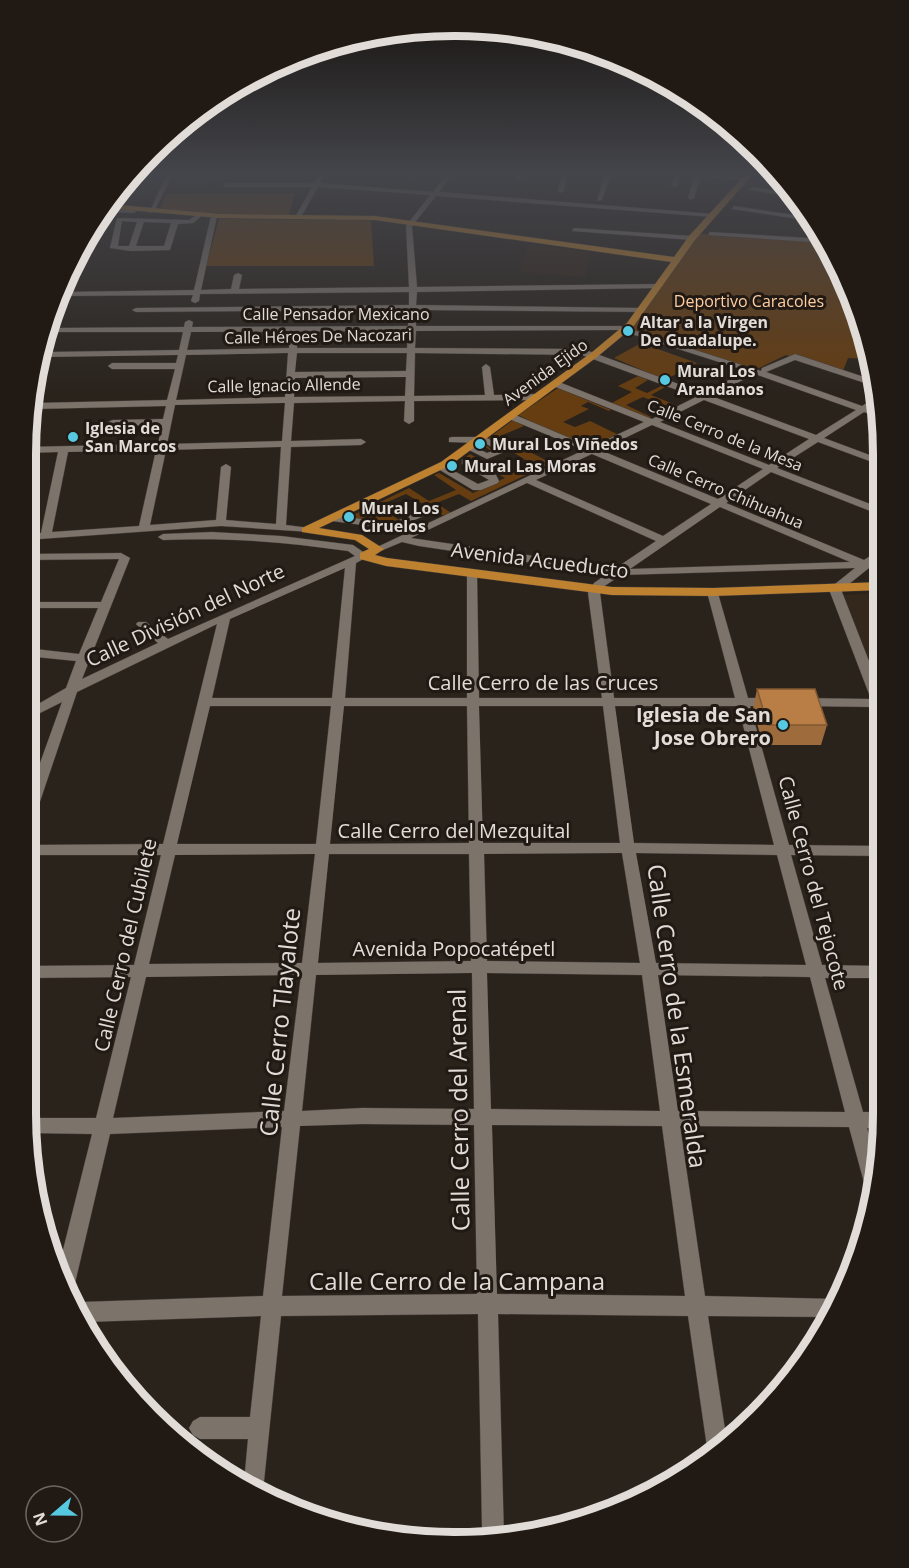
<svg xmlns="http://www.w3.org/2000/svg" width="909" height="1568" font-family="'Open Sans',sans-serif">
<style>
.built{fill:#34271c}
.green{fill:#653d11}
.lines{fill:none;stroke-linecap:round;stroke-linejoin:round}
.minor-casing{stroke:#443e38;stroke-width:1}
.major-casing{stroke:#443e38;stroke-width:1}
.minor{fill:#7c736b;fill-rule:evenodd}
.major{fill:#be8130;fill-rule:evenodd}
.wall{fill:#9e6c3c}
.building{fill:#b87e46;stroke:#815831;stroke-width:1.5}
.poi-dot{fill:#56c9e1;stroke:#211913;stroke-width:2}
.labels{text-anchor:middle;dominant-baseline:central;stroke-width:6;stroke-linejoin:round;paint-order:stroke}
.far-park-label{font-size:16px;fill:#ffcea2;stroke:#211913}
.far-street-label{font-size:16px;fill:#e1dcd7;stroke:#211913}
.far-poi-label{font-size:16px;font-weight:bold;fill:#e1dcd7;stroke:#211913;text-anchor:start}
.street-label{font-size:20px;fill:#e1dcd7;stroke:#211913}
.poi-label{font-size:20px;font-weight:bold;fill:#e1dcd7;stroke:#211913;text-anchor:end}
.near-street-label{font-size:24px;fill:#e1dcd7;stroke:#211913}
.rim{fill:none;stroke:#e1dcd7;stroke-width:8}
</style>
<rect width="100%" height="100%" fill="#2a231c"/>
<path class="built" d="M175 174H307L302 181H209L206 186 170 187Z
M527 244 589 252 585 277 521 272Z
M883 593V701L839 595Z"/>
<path class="green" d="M295 193 289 215H221L160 209 166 194Z
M219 219 371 220 374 266H206Z
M700 234 826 241 861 317 869 359 848 358 843 371 786 355 755 370 626 328Z
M641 343 697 363 665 380 614 358Z
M638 376 648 380 635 388 647 393 661 386H667L651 395 676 405 670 408 643 397 626 405 651 417 647 419 610 404 632 392 618 386Z
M558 388 611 410 609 411 588 402 581 406 589 409 563 422 575 427 590 421 617 434 588 449 518 415Z
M513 420 524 426 500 436 551 463 471 501 459 494 436 503 453 514 446 517 406 494 378 506 399 520 392 522 349 517 409 488 429 501 456 490 434 475 439 473 473 493 505 478 466 457 470 454 508 475 532 464 511 451 514 449 495 437 483 443 494 451 493 452 481 444 478 446Z"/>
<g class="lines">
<g class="minor-casing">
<path id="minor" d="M167 174H173L154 212 149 213Z
M319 174H325L320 183 433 192 447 174H453L439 192 715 214 713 217 436 196 412 226 417 287 659 284 663 286 659 288 417 292 416 305 642 308 646 310 642 312 416 310V326H620L761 371 762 368 795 354 873 380 874 386 795 360 766 372 862 406 877 397 878 403 870 408 880 412 881 418 864 412 824 438 883 460V466L818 442 777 468 883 509V516L771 472 726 503 864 560 883 548V557L877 561H883V567L869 568 844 588 842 592 883 697V718L879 717 874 707 801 706 795 702 801 698 871 699 830 592 835 584 855 568 621 575 603 587 600 593 614 698H735L707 592 713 589 717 590 748 698H772L778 702 772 706H750L789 845 883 846V856L791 855 822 965 883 966V978H825L863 1112H883V1128H867L878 1166 872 1194 868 1192 865 1186 849 1127 680 1126 705 1296 837 1299 829 1317 708 1316 727 1443 708 1454 688 1316 498 1314 504 1537 482 1542 456 1539 459 1532 467 1529 482 1528 478 1314 281 1316 263 1491 244 1483 248 1439H200L193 1435 189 1428 193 1421 200 1417H250L261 1316 86 1322 76 1304 81 1302 263 1296 282 1127 110 1134 75 1283 69 1291 58 1270 92 1134 29 1133 26 1118H96L131 977 26 978V966L134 965 161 855H26V845L163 844 217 624 77 692 33 822 31 825 26 827V802L62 702 26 720V711L66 688 76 661 26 656V648L79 654 98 608H26V602H101L119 559 26 560V554L121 553 130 558 82 679 158 643 138 626 136 624 138 622H146L168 639 355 556 348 551C286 542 226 537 163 540L158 537 163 534 212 532 281 536 353 545 369 556 356 563 345 698H467V572L472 569 477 572 479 698H602L588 593 594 583 607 574 419 546 402 542 378 552 373 549 584 450 507 418V414H513L591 447 644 422 553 386V382H559L652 419 696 397 582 355 415 353 414 396 485 395 482 367 486 364 490 367 494 395 538 394 542 397 538 400 414 401V421L409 424 404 421 405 401 294 403 291 441 361 439 366 442 361 445 291 447 286 525 310 528V532L221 526 26 540V534L41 533 58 452 26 453V447L158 444 162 425 112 426 107 423 112 420 163 419 166 406 35 409 31 430 26 433 48 316 54 304 57 306 52 328 184 327 185 322 189 320 193 322 192 327 408 326V310L136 312 132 310 136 308 409 305V292L200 294 199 301 195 303 191 301 193 295 58 296 61 292 194 290 211 216 214 214 217 216 201 290 231 289 234 275 238 273 242 275 239 289 409 287 406 226 430 195 318 187 301 217 298 219 295 217 312 187H226L223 185 226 183H314ZM619 330 747 371 703 393 583 349 415 348 416 331ZM408 331 407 348H297V343L293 341 289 343V348L187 350 191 332ZM51 332H183L179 350 47 352ZM288 353 285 397 176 400 186 355ZM297 353H407L406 371 295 372ZM178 355 176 363H112L108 366 112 369H175L167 400 36 403 46 357ZM755 374 856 410 816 435 711 396ZM406 377 405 396 294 397 295 378ZM704 400 809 439 769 465 660 422ZM285 403 282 441 167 444 175 405ZM652 425 763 469 718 499 600 450ZM281 447 276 524 226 520 231 467 226 464 221 467 216 520 150 525 166 450ZM156 450 139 526 52 532 68 452ZM592 454 711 504 663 536 536 480ZM527 483 656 541 616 568 411 538ZM720 507 850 562 630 569ZM345 568 332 698H212L230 619ZM210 706H331L316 844H177ZM344 706H467L469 843 330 844ZM479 706H603L620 843H483ZM615 706H738L774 845 634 843ZM622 853 640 963 487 961 484 854ZM636 853 777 855 806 965 656 963ZM315 854 302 963 149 964 175 855ZM329 854H469L471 961 318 963ZM472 973 474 1109 362 1108 302 1111 316 975ZM487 973 642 975 660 1111 491 1109ZM301 975 284 1111 113 1118 146 977ZM658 975 810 977 845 1112 678 1111ZM362 1124 474 1125 477 1294 282 1296 300 1126ZM492 1125 662 1126 685 1296 497 1294Z
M396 174H418L419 175 416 177Z
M518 174H524L521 180 516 179Z
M562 174H568L564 191 561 193 558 191Z
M605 174H611L602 200 597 201Z
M675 174H681L678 185 675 187 672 185Z
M682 174H715L750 178 747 180 701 177 694 198 691 200 688 198 694 176Z
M752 187 790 193 793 197 750 190Z
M734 206 808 217 811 221 732 209Z
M105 208 134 209 137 211 134 213 102 212Z
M201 212 204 214 193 223 178 224 170 250 131 251 110 248 117 218 189 220ZM122 221 137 222 129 246H118ZM144 222 171 223 164 246H136Z
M574 228 692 236 696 238 692 240 572 231Z
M710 232 825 239 827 243 708 235Z
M452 437H478L483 440 478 443 449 442V438Z
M487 438 509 450 487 459 463 447 468 444 487 453 496 450 482 441Z
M465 459 496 475 499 481 498 483 481 490H473L435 467 443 465 478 484 489 480 462 464V460Z
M427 508 432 511 431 513 393 529 332 521 327 518 332 515 392 523Z"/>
</g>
<g class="major-casing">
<path id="major" d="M746 174H753L695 240 633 327 597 357 449 466 319 528 362 535 384 549 375 555 387 558 612 587 713 588 883 582V590L713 596 612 595 386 566 360 559V553L369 549 355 540 302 532V528L441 462 591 353 627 323 671 262 375 220 220 218 105 208 108 204 220 214 375 216 674 257 689 236Z"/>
</g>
<use href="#minor" class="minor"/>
<use href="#major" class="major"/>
</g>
<path class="wall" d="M757 689 827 725 821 745H763L753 709Z"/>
<path class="building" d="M757 689H815L827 725H768Z"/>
<linearGradient id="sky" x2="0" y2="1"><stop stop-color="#17130f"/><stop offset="0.44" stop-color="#44454b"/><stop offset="1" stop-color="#44454b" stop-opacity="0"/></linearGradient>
<rect width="909" height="394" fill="url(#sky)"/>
<g class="poi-dot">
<circle cx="628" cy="331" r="6"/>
<circle cx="665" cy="380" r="6"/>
<circle cx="73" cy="437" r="6"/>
<circle cx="480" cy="444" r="6"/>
<circle cx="452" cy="466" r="6"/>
<circle cx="349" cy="517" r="6"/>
<circle cx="783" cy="725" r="6"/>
</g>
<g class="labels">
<g class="far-park-label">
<text x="749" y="301">Deportivo Caracoles</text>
</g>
<g class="far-street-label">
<text x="336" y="314">Calle Pensador Mexicano</text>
<text transform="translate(318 336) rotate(-1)">Calle Héroes De Nacozari</text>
<text transform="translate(545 372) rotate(-36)">Avenida Ejido</text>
<text transform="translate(284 385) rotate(-1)">Calle Ignacio Allende</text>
<text transform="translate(725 435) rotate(22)">Calle Cerro de la Mesa</text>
<text transform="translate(726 491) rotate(23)">Calle Cerro Chihuahua</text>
</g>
<g class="far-poi-label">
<text x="640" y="322">Altar a la Virgen<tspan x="640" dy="18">De Guadalupe.</tspan></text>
<text x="677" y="371">Mural Los<tspan x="677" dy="18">Arandanos</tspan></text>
<text x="85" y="428">Iglesia de<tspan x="85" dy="18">San Marcos</tspan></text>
<text x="492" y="444">Mural Los Viñedos</text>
<text x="464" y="466">Mural Las Moras</text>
<text x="361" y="508">Mural Los<tspan x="361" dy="18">Ciruelos</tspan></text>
</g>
<g class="street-label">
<text transform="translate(540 560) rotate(7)">Avenida Acueducto</text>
<text transform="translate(185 615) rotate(-25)">Calle División del Norte</text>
<text x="543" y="682">Calle Cerro de las Cruces</text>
<text x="454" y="830">Calle Cerro del Mezquital</text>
<text transform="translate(814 883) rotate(75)">Calle Cerro del Tejocote</text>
<text transform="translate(125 945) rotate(-77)">Calle Cerro del Cubilete</text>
<text x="454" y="948">Avenida Popocatépetl</text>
</g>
<g class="poi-label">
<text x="771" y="714">Iglesia de San<tspan x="771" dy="23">Jose Obrero</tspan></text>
</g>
<g class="near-street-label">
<text transform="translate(678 1016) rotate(82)">Calle Cerro de la Esmeralda</text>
<text transform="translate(279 1022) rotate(-84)">Calle Cerro Tlayalote</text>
<text transform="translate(458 1110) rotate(-91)">Calle Cerro del Arenal</text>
<text x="457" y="1280">Calle Cerro de la Campana</text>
</g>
</g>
<path d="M0 0H909V1568H0ZM454 36H455A418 418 0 0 1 873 454V1114A418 418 0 0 1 455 1532H454A418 418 0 0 1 36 1114V454A418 418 0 0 1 454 36Z" fill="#211913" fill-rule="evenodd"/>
<path class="rim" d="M454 36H455A418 418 0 0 1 873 454V1114A418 418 0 0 1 455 1532H454A418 418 0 0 1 36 1114V454A418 418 0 0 1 454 36Z"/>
<g transform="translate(54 1514) rotate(250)"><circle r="28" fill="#211913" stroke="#6e6761" stroke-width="1.5"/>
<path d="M0-4.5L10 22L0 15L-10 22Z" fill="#56c9e1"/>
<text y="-9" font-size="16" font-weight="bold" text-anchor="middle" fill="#e1dcd7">N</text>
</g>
</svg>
